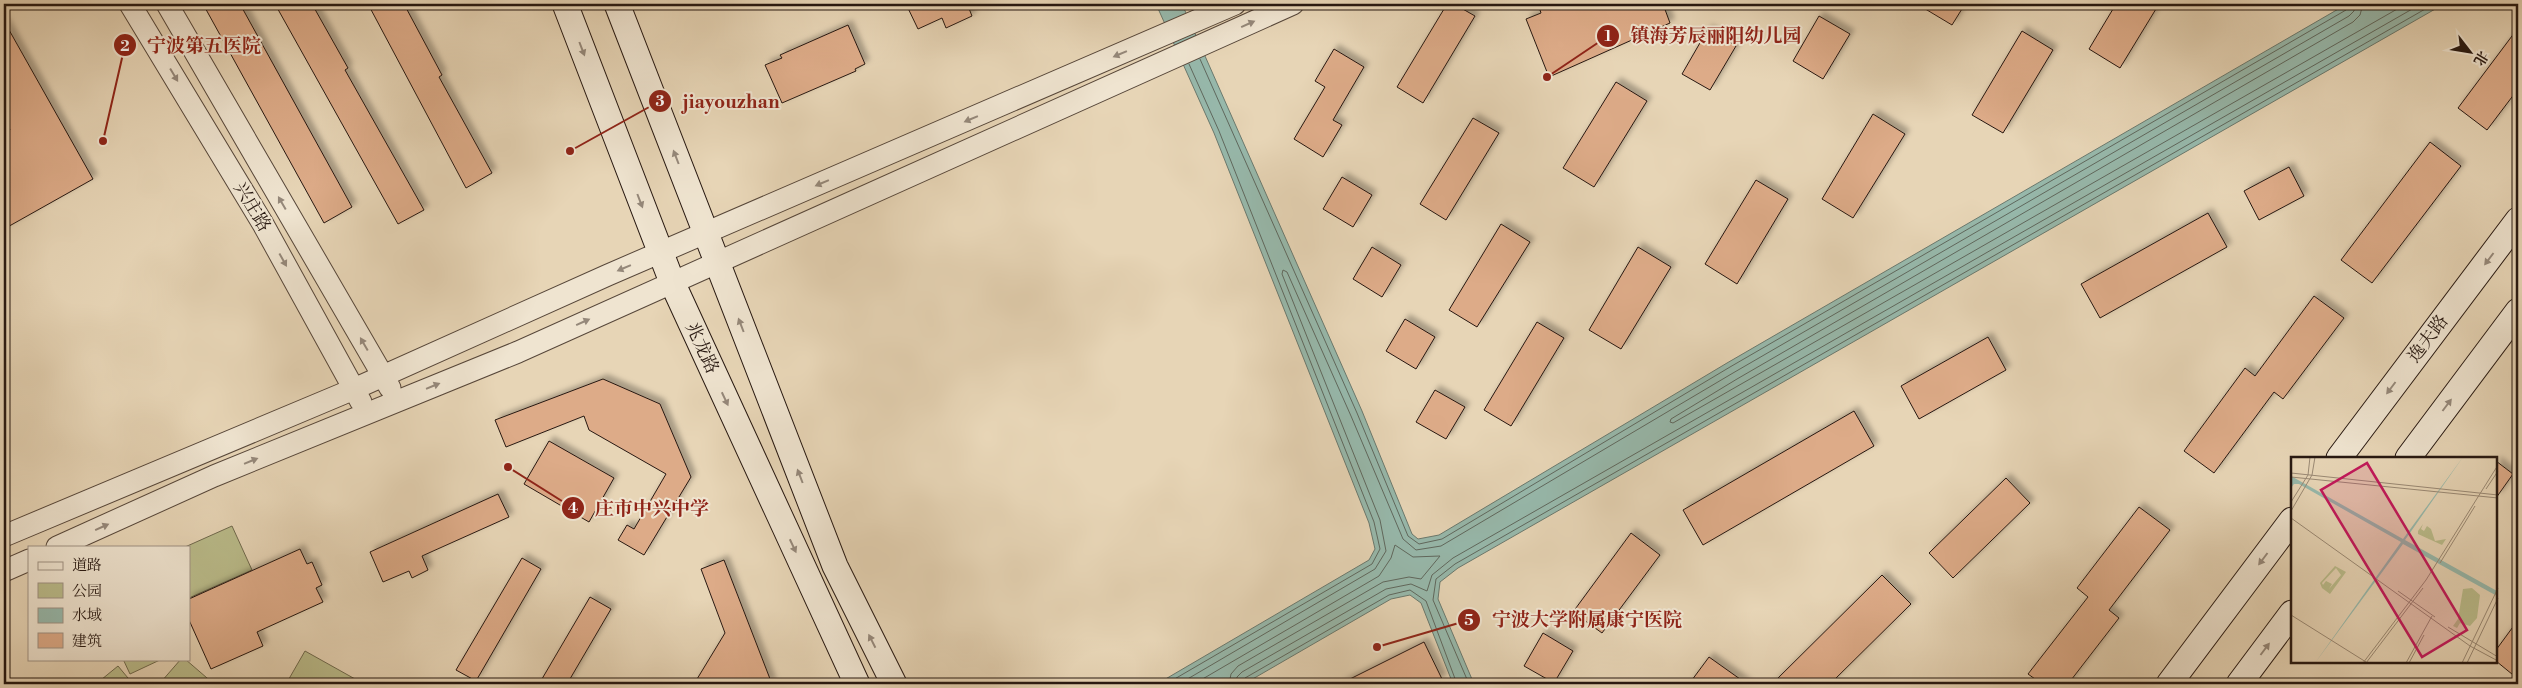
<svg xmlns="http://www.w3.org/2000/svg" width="2522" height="688" font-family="'Libre Bodoni','Noto Serif SC',serif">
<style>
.green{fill:#babc8b;stroke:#706a4e}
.water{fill:#97b9ac;stroke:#6a796e}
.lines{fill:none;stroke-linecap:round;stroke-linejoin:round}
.shore{stroke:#5f685e;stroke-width:1}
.building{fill:#ddab88;stroke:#271811;filter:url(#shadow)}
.tertiary-casing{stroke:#57473a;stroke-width:23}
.secondary-casing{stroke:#271811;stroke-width:27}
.tertiary{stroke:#efe4d0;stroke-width:21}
.secondary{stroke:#efe4d0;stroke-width:25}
.oneway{fill:#95887a}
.labels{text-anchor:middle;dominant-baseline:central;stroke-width:4;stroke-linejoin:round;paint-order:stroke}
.street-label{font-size:18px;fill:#271811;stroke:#efe4d0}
.inset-road{fill:none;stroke:#9a8974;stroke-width:1}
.view{fill:#c2185b;fill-opacity:0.15;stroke:#c2185b;stroke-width:2.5}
.inset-edge{fill:none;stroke:#271811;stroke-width:2.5}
.leader{fill:none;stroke:#8f2418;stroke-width:2}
.callout-dot{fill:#8f2418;stroke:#efe4d0;stroke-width:2}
.mark-label{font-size:15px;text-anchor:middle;font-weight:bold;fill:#fff}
.callout-label{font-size:19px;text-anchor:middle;font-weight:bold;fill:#8f2418;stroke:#efe4d0;stroke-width:4;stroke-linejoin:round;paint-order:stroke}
</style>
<defs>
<filter id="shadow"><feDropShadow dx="4.5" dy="-4.5" stdDeviation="2.5" flood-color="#0004"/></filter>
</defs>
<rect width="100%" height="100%" fill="#e7d5b6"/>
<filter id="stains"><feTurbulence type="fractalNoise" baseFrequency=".004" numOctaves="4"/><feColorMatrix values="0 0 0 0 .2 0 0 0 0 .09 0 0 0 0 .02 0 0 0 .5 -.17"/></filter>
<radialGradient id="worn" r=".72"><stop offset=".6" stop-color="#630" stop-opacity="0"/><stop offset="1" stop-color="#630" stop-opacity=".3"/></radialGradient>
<path class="green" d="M232 526 252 570 189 598V547H185Z
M305 651 364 684H286Z
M123 659H162L130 674Z
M181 659H185L214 684H139L161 682Z
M118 666 133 684H96Z"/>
<path class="water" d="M1156 4H1182L1362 411 1412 534 1418 539 1439 535 1727 363 2347 4H2444L1458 568 1440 582 1438 599 1474 684H1453L1421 603 1410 595 1391 599 1244 684H1157L1369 560 1375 549 1369 523 1214 133Z"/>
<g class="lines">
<path class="shore" d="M2363 4 2360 15 2353 22 1737 379 1671 419 1670 422 1673 423 2406 4
M1200 59 1357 413 1408 536 1419 544 1442 539 1730 367 2346 10 2349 4
M1166 684 1372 564 1380 549 1374 522 1219 131 1189 64
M1179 684 1375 569 1386 551 1380 520 1282 274 1283 270 1287 272 1351 416 1403 539 1416 550 1441 546 1733 373 2349 16 2354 11 2355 4
M1194 684 1379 576 1391 558 1395 545 1413 557 1440 556 1421 579 1409 577 1383 582 1238 666 1231 674 1229 684
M1236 684 1237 677 1242 672 1386 589 1411 584 1427 591 1432 575 1453 558 2421 4
M1242 684 1245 678 1389 595 1410 590 1426 601 1457 684
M1469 684 1433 600 1436 579 1455 564 2434 4"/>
</g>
<path class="building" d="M203 4H240L352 207 324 223Z
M275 4H312L348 68 345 70 424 210 398 224Z
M368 4H404L442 75 439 77 492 173 466 188Z
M906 4H974L968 6 972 16 946 28 942 18 918 29Z
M1447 4H1454L1475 16 1423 103 1397 87Z
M1538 4H1663L1670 23 1549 77 1526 19 1541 13Z
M1917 4H1965L1952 25Z
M2116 4H2159L2120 68 2089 49Z
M1819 16 1850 34 1823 79 1793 61Z
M4 21 93 179 4 229V134L10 130 4 119Z
M848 25 865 64 855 69 856 71 782 103 765 65 782 58 780 55Z
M2518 28V89L2487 130 2458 108Z
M1708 29 1736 46 1710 90 1682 74Z
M2022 31 2053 50 2003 133 1972 115Z
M1334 49 1364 67 1333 120 1342 125 1323 157 1294 139 1325 87 1315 81Z
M1616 82 1647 101 1594 187 1563 168Z
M1873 114 1905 134 1853 218 1822 199Z
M1473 118 1499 133 1446 220 1420 204Z
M2430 142 2461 166 2372 283 2341 260Z
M2289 167 2304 196 2259 220 2244 191Z
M1342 177 1372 195 1353 227 1323 209Z
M1756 180 1788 199 1737 284 1705 264Z
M2208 213 2227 247 2100 318 2081 284Z
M1501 224 1530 242 1477 327 1449 310Z
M1372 247 1401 265 1382 297 1353 279Z
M1638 247 1671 267 1621 349 1589 330Z
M2314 296 2344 318 2283 399 2274 392 2214 473 2184 451 2245 368 2255 376Z
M1405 319 1435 337 1416 369 1386 351Z
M1537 322 1564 338 1511 426 1484 410Z
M1988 337 2006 370 1919 419 1901 386Z
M603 379 660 404 691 477 644 555 618 540 627 525 634 529 666 474 589 430 584 416 506 447 495 420Z
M1435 390 1465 407 1446 439 1416 422Z
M1854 411 1874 446 1703 545 1683 510Z
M549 441 614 478 589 522 524 484Z
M2496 461 2513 474 2496 498Z
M2006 478 2030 503 1953 578 1929 553Z
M498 494 509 517 422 556 428 570 412 578 409 571 383 582 370 552Z
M2139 507 2170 530 2109 610 2119 618 2068 684H2042L2028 674 2088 597 2077 588Z
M1631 533 1660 555 1602 633 1573 612Z
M300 549 307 564 312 562 322 585 316 588 323 602 257 632 263 646 211 669 189 620V599Z
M522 558 541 569 476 681 456 670Z
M724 560 772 684H694L725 633 701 569Z
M1882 575 1911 604 1830 684H1772Z
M590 597 611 609 567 684H539Z
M2518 620V679L2496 661V650Z
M1543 633 1573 651 1554 683 1524 666Z
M1424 642 1442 679 1432 684H1340Z
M1709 657 1747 684H1689Z"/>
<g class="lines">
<g class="tertiary-casing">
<path id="tertiary" d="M130 4 263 224 361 402
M167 4 390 388
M4 536 354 389 608 275 1235 4
M57 547 214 476 518 352 1293 4
M4 571 29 560"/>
</g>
<g class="secondary-casing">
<path id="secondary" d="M565 4 672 282 857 684
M617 4 835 566 894 684
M2339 458 2518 220
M2408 458 2518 311
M2169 684 2292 520
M2239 684 2292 613"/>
</g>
<use href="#tertiary" class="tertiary"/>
<use href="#secondary" class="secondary"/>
</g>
<defs><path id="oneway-solid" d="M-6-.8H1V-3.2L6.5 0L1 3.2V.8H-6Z" transform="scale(1.25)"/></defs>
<g class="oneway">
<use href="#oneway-solid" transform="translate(1248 24) rotate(-24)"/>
<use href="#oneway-solid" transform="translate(582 49) rotate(69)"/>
<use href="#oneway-solid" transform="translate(1120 54) rotate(157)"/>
<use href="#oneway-solid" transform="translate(174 75) rotate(59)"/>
<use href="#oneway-solid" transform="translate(971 119) rotate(157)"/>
<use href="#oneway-solid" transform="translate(676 157) rotate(-111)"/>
<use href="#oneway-solid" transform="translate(822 183) rotate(157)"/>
<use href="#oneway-solid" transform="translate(640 201) rotate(69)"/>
<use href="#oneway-solid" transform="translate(282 203) rotate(-120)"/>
<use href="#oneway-solid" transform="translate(2489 259) rotate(127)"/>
<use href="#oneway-solid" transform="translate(283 260) rotate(61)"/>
<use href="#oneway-solid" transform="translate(624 268) rotate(157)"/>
<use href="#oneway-solid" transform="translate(583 322) rotate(-24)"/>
<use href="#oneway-solid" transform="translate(741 325) rotate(-111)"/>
<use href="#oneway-solid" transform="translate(364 344) rotate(-120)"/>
<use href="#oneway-solid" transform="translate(433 386) rotate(-22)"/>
<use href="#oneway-solid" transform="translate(2391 388) rotate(127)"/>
<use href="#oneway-solid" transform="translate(725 399) rotate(65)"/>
<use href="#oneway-solid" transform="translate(2447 405) rotate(-53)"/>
<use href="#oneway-solid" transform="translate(251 461) rotate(-22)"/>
<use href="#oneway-solid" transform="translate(800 476) rotate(-111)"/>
<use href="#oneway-solid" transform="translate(102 527) rotate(-24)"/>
<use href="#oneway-solid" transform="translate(793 546) rotate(65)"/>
<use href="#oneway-solid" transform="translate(2263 559) rotate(127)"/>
<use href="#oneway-solid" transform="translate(872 641) rotate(-117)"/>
<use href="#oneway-solid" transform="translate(2265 649) rotate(-53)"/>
</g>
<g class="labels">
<g class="street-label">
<text transform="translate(252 207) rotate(59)">兴庄路</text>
<text transform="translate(2428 339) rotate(-53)">逸夫路</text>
<text transform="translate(702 348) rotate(65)">兆龙路</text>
</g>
</g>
<g transform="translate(2291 457)">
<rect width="206" height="206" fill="#e7d5b6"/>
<path d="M132 67 130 72 133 74 136 69 140 72 144 84 155 82 151 88 127 77V74ZM44 109 55 115 39 137 31 131 29 126ZM45 111 50 118 38 132 41 127 35 124 32 128 31 126ZM181 131 189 138 186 161 179 169 169 166 166 171 162 169 167 162 172 132Z" fill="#babc8b" fill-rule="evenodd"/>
<path d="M172 0 114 83 206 134V139L112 87 24 206 110 85 8 27H3L0 31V19L112 82Z" fill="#97b9ac"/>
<path class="inset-road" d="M0 16 207 38M0 20 207 41M195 32 207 14M0 45 17 18 19 0M0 54 21 18 24 0M0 61 179 189 207 204M149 106 184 49M107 134 144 160M0 158 75 205M157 170 207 200M72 206 135 123 207 8M75 206 132 131M115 206 141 159M118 206 133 178M171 206 207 131M176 206 207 141"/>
<path class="view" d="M76 6 176 173 131 200 30 33Z"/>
<rect width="206" height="206" class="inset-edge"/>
</g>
<path class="leader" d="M1547 77L1608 36M103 141L125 45M570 151L660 101M508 467L573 508M1377 647L1469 620"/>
<g class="callout-dot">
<circle cx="1547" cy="77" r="5"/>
<circle cx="103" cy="141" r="5"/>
<circle cx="570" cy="151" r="5"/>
<circle cx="508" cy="467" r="5"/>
<circle cx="1377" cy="647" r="5"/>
<circle cx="1608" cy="36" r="12"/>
<circle cx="125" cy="45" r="12"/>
<circle cx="660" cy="101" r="12"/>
<circle cx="573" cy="508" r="12"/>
<circle cx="1469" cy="620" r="12"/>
</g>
<g class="mark-label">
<text x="1608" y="41">1</text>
<text x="125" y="51">2</text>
<text x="660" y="106">3</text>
<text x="573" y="513">4</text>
<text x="1469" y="625">5</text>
</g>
<g class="callout-label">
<text x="1716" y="42">镇海芳辰丽阳幼儿园</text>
<text x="204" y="52">宁波第五医院</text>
<text x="731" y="108">jiayouzhan</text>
<text x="652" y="515">庄市中兴中学</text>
<text x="1587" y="626">宁波大学附属康宁医院</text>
</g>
<rect width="2522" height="688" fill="none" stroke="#e7d5b6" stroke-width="20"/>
<rect x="5" y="5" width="2512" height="678" fill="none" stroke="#271811" stroke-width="2.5"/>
<rect x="10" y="10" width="2502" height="668" fill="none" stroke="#271811"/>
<rect x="28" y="546" width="162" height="115" fill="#efe4d0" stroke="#9f9284"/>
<rect x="38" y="562" width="25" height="8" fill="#efe4d0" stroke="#9f9284"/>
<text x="72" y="570" font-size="15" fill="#271811">道路</text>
<rect x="38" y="583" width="25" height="15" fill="#babc8b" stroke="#9f9284"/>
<text x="72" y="596" font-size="15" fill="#271811">公园</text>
<rect x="38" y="608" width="25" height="15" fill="#97b9ac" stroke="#9f9284"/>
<text x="72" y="620" font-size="15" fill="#271811">水域</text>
<rect x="38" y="633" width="25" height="15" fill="#ddab88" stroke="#9f9284"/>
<text x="72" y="646" font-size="15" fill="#271811">建筑</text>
<g transform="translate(2470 52) rotate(121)" stroke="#efe4d0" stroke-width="4" paint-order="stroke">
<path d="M0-4L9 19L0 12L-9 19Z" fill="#271811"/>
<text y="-8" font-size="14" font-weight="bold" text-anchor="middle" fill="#271811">北</text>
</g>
<rect width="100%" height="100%" filter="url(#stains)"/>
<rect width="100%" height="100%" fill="url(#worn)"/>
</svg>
